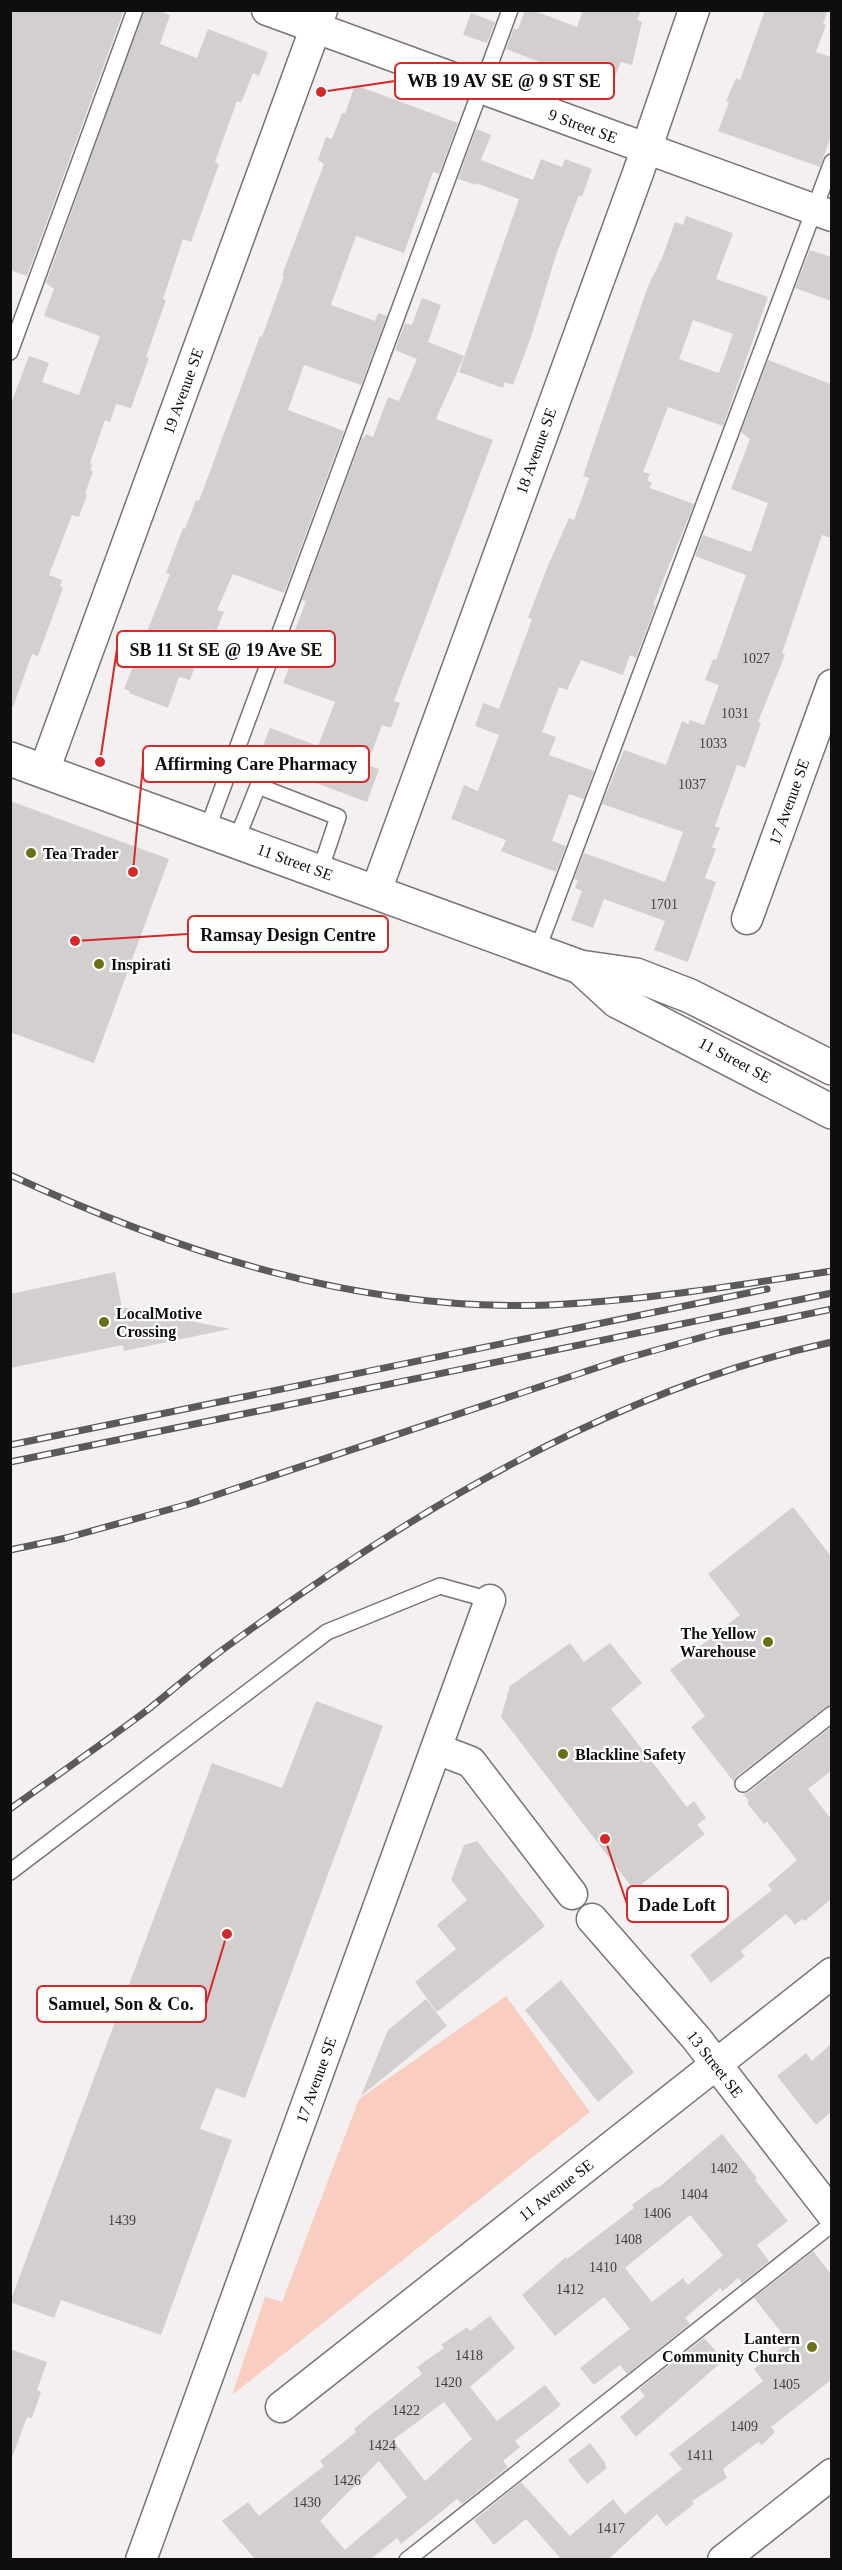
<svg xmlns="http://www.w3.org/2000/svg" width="842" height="2570" font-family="'Times New Roman',serif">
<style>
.green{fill:#f9cec1}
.building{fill:#d4cfcf;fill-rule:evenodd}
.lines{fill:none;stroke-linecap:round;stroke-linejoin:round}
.service-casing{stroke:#787375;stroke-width:18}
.minor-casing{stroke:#787375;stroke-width:33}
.tertiary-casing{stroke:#787375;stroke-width:36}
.service{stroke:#fff;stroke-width:15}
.minor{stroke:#fff;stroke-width:30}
.tertiary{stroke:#fff;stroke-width:33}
.rail-casing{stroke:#5b595a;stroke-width:7}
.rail{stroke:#fff;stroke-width:4.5;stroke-dasharray:14;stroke-linecap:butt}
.poi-dot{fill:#6b7016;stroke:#fff;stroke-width:2}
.labels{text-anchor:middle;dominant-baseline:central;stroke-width:4.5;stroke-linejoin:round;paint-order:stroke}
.number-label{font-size:14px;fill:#403e3e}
.street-label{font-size:16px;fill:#0f0e0e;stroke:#fff}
.poi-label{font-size:16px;font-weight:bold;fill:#0f0e0e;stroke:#fff;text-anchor:start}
.leader{fill:none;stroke:#d62828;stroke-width:2}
.callout-dot{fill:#d62828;stroke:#fff;stroke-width:2}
.callout{fill:#fff;stroke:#d62828;stroke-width:2}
.callout-label{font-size:18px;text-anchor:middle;font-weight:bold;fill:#0f0e0e}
</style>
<rect width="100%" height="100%" fill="#f4eff1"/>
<path class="green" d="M506 1996 590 2112 232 2395 265 2297 282 2302 359 2099Z"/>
<path class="building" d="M10 10H124L27 276 10 270Z
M144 10H158L170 15 160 44 197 58 208 29 268 52 259 76 253 73 241 103 237 101 215 162 219 164 191 242 183 239 163 299 166 300 146 357 149 358 131 408 116 404 110 422 105 420 90 463 92 464 90 470 93 471 85 494 87 495 79 517 72 515 49 575 62 580 60 586 63 588 38 656 32 654 13 707H10V406L29 356 49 363 42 382 79 395 100 336 44 316 54 289 46 283Z
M525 10H532L577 27 583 10H641L637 20 642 22 632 65 621 62 612 84 605 82 603 86 506 49 514 28 517 30 519 27Z
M765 10H828L823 24 826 25 816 52 831 57V136L820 167 718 131 729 102 726 101 736 78 740 80Z
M471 13 495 22 487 43 463 35Z
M355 85 458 123 439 174 433 172 404 253 356 236 331 305 375 321 378 313 387 316 361 385 304 365 288 410 344 431 284 593 233 574 217 610 224 612 216 632 209 629 190 680 179 677 168 708 129 693 130 691 124 689 170 574 166 573 183 528 185 529 196 500 199 501 260 336 262 337 284 276 282 275 324 164 318 160 326 137 332 139 342 113 345 114Z
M476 129 491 135 481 160 533 180 541 159 562 167 565 159 592 169 582 197 579 195 557 252 531 337 513 385 505 382 503 388 459 372 519 199 476 183V185L458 179Z
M686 216 733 233 716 279 768 297 723 426 668 407 643 472 650 474 647 481 652 482 650 488 694 504 653 605H656L654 610 636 658 630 655 623 675 581 660 567 690 559 687 542 732 556 737 549 755 594 771 584 799 569 794 552 841 566 846 556 872 501 851 506 840 451 819 464 785 478 791 499 735 475 726 483 703 499 709 532 619 528 618 547 568 569 518 574 520 589 478 583 476 648 286 662 258 675 222 683 225ZM693 320 733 334 719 373 679 359Z
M810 250 831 257V301L795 288Z
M422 298 441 305 428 342 464 356 436 419 493 440 394 701 400 703 391 728 382 725 367 765 379 769 367 802 257 761 270 728 318 746 335 702 283 683 292 659 285 657 306 601 302 600 362 438H364L366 434 373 437 388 397 399 401 417 359 395 350 405 323 412 325Z
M768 360 831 384V538L822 535 782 653 785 655 758 722 761 723 745 768 737 765 715 826 720 828 712 847 716 849 705 878 716 882 688 962 654 950 665 921 604 899 593 928 571 920 582 891 575 888 578 880 574 879 584 853 665 882 683 832 602 804 624 750 666 765 682 721 688 724 690 720 704 725 719 685 705 680 713 659 716 660 746 575 695 556 703 535 751 552 768 503 731 489 750 439 741 432Z
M10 801 169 859 94 1063 10 1032Z
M115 1272 122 1307 230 1329 124 1351 123 1345 10 1368V1294Z
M793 1507 831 1556V1704L737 1776 734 1782 691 1727 705 1716 670 1670 740 1615 708 1574Z
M570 1643 584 1662 610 1643 642 1683 611 1709 687 1807 694 1801 706 1818 697 1825 705 1834 634 1890 501 1717 510 1686Z
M316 1701 383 1726 245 2098 216 2088 200 2129 232 2140 161 2335 61 2300 54 2318 10 2302 212 1763 282 1788Z
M831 1727V1771L808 1789 831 1819V1899L805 1921 802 1919 795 1925 786 1914 741 1951 745 1956 711 1983 690 1955 772 1890 768 1885 797 1860 767 1822 764 1824 747 1803 749 1801 743 1794 749 1792Z
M477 1841 545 1926 437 2012 415 1982 456 1949 437 1925 467 1900 451 1880 464 1845Z
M561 1980 634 2072 598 2102 525 2010Z
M426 1999 447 2026 361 2096 388 2030Z
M831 2044V2112L816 2125 777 2076 806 2053 812 2061Z
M722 2134 757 2178 755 2180 788 2221 757 2245 769 2261 742 2283 738 2278 723 2291 720 2288 685 2318 690 2324 627 2374 620 2365 594 2385 580 2368 630 2329 604 2297 555 2336 522 2295 566 2257 567 2259 634 2208 632 2205 656 2187 658 2188ZM690 2215 723 2255 688 2285 683 2278 652 2302 625 2268Z
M813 2251 831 2274V2380L771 2427 775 2432 762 2445 758 2442 723 2469 727 2478 692 2501 694 2504 666 2526 657 2514 609 2559H561L526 2519 494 2545 474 2520 521 2482 570 2536 613 2499 625 2514 682 2469 669 2454 763 2381 754 2369 789 2342 754 2298Z
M490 2316 515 2348 470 2387 497 2421 545 2385 561 2405 515 2441 520 2447 503 2461 508 2467 462 2504 457 2499 401 2544 397 2538 371 2559H255L222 2521 248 2502 259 2516 324 2466 320 2461 356 2432 354 2429 373 2413 422 2374 417 2367 444 2348 441 2345 467 2327 470 2331ZM444 2402 472 2439 425 2481 393 2440ZM379 2461 407 2497 345 2550 320 2521Z
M704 2338 724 2360 636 2437 620 2417 645 2396 639 2389Z
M10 2349 47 2362 37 2390 41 2392 32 2418 27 2417 13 2455H10Z
M590 2443 606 2464 605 2465 607 2468 587 2484 568 2460Z"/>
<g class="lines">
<g class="service-casing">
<path id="service" d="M10 352 135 10
M207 830 510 10
M236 841 258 786 338 817 320 871
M537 951 832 162
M743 1784 832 1714
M10 1872 327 1632 440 1586 490 1600
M407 2560 832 2224"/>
</g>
<g class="minor-casing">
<path id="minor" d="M267 10 832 216
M44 771 322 10
M376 891 638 173 694 10
M747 919 832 685
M437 1749 471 1762 572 1894
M592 1919 696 2038 832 2214
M281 2407 832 1973
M141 2560 490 1600
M723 2560 832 2474"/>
</g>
<g class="tertiary-casing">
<path id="tertiary" d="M10 759 580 967 636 975 690 996 832 1068
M580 967 617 1001 832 1112"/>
</g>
<use href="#service" class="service"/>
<use href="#minor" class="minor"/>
<use href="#tertiary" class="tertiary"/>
<g class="rail-casing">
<path id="rail" d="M10 1175C179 1253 359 1312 548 1305 642 1301 738 1285 832 1271
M10 1445 767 1289
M10 1462 832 1293
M10 1550 66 1538 189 1504 620 1360 717 1333 832 1309
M10 1809C57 1775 104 1743 150 1708 175 1688 199 1667 225 1648 405 1516 610 1390 832 1342"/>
</g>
<use href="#rail" class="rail"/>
</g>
<g class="poi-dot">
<circle cx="31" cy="853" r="6"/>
<circle cx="99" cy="964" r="6"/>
<circle cx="104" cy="1322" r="6"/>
<circle cx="768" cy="1642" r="6"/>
<circle cx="563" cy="1754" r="6"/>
<circle cx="812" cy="2347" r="6"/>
</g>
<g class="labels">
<g class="number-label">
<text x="756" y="658">1027</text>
<text x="735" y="713">1031</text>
<text x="713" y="743">1033</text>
<text x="692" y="784">1037</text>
<text x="664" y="904">1701</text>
<text x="724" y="2168">1402</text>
<text x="694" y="2194">1404</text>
<text x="657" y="2213">1406</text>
<text x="122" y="2220">1439</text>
<text x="628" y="2239">1408</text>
<text x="603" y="2267">1410</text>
<text x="570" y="2289">1412</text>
<text x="469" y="2355">1418</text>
<text x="448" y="2382">1420</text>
<text x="786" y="2384">1405</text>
<text x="406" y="2410">1422</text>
<text x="744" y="2426">1409</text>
<text x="382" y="2445">1424</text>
<text x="700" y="2455">1411</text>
<text x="347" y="2480">1426</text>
<text x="307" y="2502">1430</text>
<text x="611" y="2528">1417</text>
</g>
<g class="street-label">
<text transform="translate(583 126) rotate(20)">9 Street SE</text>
<text transform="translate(183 391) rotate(-70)">19 Avenue SE</text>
<text transform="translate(536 451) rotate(-70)">18 Avenue SE</text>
<text transform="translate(789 802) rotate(-70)">17 Avenue SE</text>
<text transform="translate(295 862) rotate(20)">11 Street SE</text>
<text transform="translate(735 1060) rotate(28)">11 Street SE</text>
<text transform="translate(715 2064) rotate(52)">13 Street SE</text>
<text transform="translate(316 2080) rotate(-70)">17 Avenue SE</text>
<text transform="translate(556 2190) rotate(-38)">11 Avenue SE</text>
</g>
<g class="poi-label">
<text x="43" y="853">Tea Trader</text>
<text x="111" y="964">Inspirati</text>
<text x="116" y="1313">LocalMotive<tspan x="116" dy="18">Crossing</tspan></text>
<text x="756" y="1633" text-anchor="end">The Yellow<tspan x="756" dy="18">Warehouse</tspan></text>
<text x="575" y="1754">Blackline Safety</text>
<text x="800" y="2338" text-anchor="end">Lantern<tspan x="800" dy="18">Community Church</tspan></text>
</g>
</g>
<path class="leader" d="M321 92L395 81M100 762L117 649M133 872L143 764M75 941L188 934M605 1839L627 1904M227 1934L206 2004"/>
<g class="callout-dot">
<circle cx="321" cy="92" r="6"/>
<circle cx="100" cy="762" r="6"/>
<circle cx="133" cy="872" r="6"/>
<circle cx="75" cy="941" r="6"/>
<circle cx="605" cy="1839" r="6"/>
<circle cx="227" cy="1934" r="6"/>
</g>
<g class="callout">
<rect x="395" y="63" width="219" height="36" rx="6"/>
<rect x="117" y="631" width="218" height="36" rx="6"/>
<rect x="143" y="746" width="226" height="36" rx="6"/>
<rect x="188" y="916" width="200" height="36" rx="6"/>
<rect x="627" y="1886" width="101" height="36" rx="6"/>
<rect x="37" y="1986" width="169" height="36" rx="6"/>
</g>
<g class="callout-label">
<text x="504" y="87">WB 19 AV SE @ 9 ST SE</text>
<text x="226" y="656">SB 11 St SE @ 19 Ave SE</text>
<text x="256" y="770">Affirming Care Pharmacy</text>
<text x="288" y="941">Ramsay Design Centre</text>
<text x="677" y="1911">Dade Loft</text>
<text x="121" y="2010">Samuel, Son &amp; Co.</text>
</g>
<rect width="842" height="2570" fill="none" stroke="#0f0e0e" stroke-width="24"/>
</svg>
